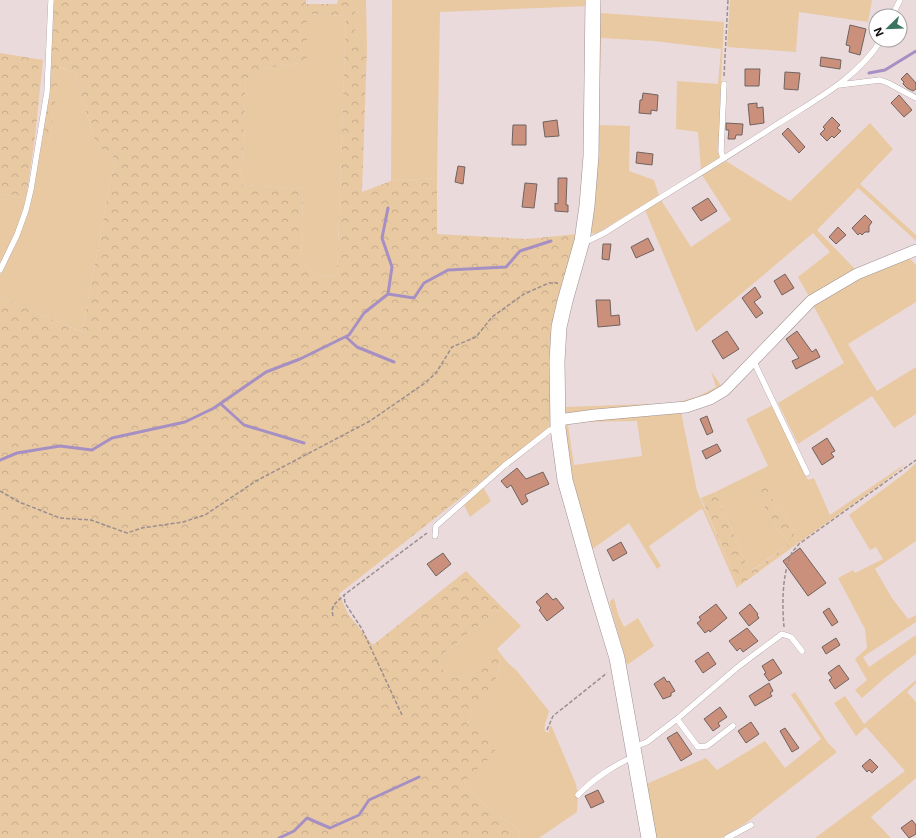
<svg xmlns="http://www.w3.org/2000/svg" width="916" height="838" font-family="Inter,sans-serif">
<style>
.grass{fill:#e9c9a2}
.forest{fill:url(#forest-crowns);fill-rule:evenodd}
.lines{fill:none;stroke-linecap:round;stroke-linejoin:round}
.stream{stroke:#a690c3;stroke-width:3}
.building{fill:#ca907c;stroke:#70635e}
.lane-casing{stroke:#9f9092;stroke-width:6}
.street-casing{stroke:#9f9092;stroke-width:12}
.secondary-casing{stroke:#9f9092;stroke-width:16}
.path{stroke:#9a8e8f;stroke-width:1.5;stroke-dasharray:4 2;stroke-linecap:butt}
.lane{stroke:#fff;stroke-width:5.5}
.street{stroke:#fff;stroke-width:11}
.secondary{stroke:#fff;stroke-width:15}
</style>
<defs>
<pattern id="forest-crowns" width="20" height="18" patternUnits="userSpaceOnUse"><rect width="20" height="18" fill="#e9c9a2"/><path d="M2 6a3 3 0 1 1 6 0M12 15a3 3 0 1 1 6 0" fill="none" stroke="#c7ab8a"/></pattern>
</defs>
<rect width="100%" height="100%" fill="#ebdadc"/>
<path class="grass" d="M355 0H366L367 47 355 34Z
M392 0H588V6L440 12 437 178 391 181Z
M597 0H601V13L724 22 721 82 719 158 701 170 698 132 676 129 677 81 718 84 721 49 654 41 601 38 599 125 630 126 629 171 654 180 659 196 599 232 594 234 590 232Z
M730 0H872L868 22 799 12 796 52 727 47Z
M307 14 346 16 337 276 318 277 301 260 303 189 241 185 246 80 265 68 307 62Z
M59 67 74 72 96 145 115 158 82 332 0 297V275L18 239 41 145 49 147Z
M870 123 893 149 860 184 916 235V241L858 188 817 230 854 268 856 272 810 298 798 277 830 252 813 233 696 332 645 210 661 200 691 247 731 220 702 175 726 161 790 201Z
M0 194 26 199 16 232 0 264Z
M908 257 916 265V302L848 344 877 391 916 367V414L894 428 872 396 798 444 778 403 844 363 813 305 835 290Z
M711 371 722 387 713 393 687 403 566 414H563L566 407 675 403 699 396 716 387Z
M773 405 808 480 814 478 830 515 905 464 899 470 880 485 797 544 793 528 785 513 775 505 770 493 755 491 778 530 790 543 751 571 747 565 715 492 768 466 746 419Z
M681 412 697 491 739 586 737 588 703 510 701 509 649 546 661 566 657 569 629 523 591 550C577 511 570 467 565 426L568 425 574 465 642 456 637 421 579 422 643 414 655 416Z
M916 463V541L875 569 892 598 908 619 916 615V622L863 657 869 667 916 635V654L886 677 862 698 855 690 867 680 855 659 867 648 865 629 838 578 853 570 855 573 883 559 876 547 870 550 849 515 905 473Z
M483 487 491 501 470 517 464 505Z
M614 598 618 614 624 627 638 618 654 646 627 665 610 605V601Z
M502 607 521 626 497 649 507 662 517 671 549 711C548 718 543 725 545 731L548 733 551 725 576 784 578 795 577 812 539 838H520L519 830 486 806 464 782 488 737 467 725 470 717 481 705 498 673 501 663 497 650 469 679 466 675 453 678 439 666 440 658 443 654Z
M916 680V683L907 692 916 702V778L871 817 891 838H815L905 771 866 727 856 736 834 703 845 696 864 724Z
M795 692 828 743 837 752 746 823 722 838H653L644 785 706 758 717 770 765 741 785 768 821 739 791 695Z"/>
<path class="forest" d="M53 0H306V4H337L338 0H355V34L367 47 362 192 391 181 437 178V234L527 239 578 234 553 425 339 594 348 614 373 645 466 571 502 607 443 654 440 658 439 666 453 678 466 675 469 679 497 649 501 663 494 684 481 705 470 717 467 724 488 737 496 752 464 782 486 806 519 830 520 838H0V297L82 332 115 158 96 145 74 72 60 67 49 147 41 145ZM307 14 346 16 337 276 318 277 301 260 303 189 241 185 246 80 265 68 307 62Z
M0 53 43 60 35 137 26 199 0 194Z
M760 481 770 493 775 505 785 513 793 528 797 544 739 586 701 498 715 492 747 565 752 571 790 543 778 530 755 491Z"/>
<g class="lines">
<path class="stream" d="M869 73 885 70 916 51
M388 208 382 238 392 267 388 294
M346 337 357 347 394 362
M221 404 244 425 304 443
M0 460 17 453 60 446 92 450 112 438 185 422 214 408 266 372 300 359 349 335 364 313 388 294 414 298 424 283 448 270 506 267 520 251 551 241
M279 838 294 831 307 818 330 828 359 815 369 800 419 777"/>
</g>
<path class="building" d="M850 25 866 29 860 55 849 52 850 46 846 45Z
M821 57 841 60 840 69 820 66Z
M745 69H760L759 86H745Z
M785 72 800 73 798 90 784 89Z
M907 73 916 83V89L913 91 907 88 903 84 904 82 901 79Z
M643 93 658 95 657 111 651 110V114L639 113 640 100H642Z
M899 95 912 110 904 117 891 103Z
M757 103V108L763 107 764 123 750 125 748 104Z
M832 117 840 125 837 128 841 131 834 138 832 136 827 141 820 134 825 129 823 127Z
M557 120 559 136 545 137 543 122Z
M726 123 743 124 742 135H736L735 139H728L729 130H726Z
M513 125H526V145H512Z
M788 128 805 147 799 153 782 134Z
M637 152 653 154 652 165 636 163Z
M458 166 465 167 463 184 455 182Z
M558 178H567L566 205H568V212L555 211V203L558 204Z
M525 183 537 184 534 208 522 207Z
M708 198 717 211 701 221 692 208Z
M865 215 872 222 869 226V232H865L862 235 860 233 858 235 852 228Z
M838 227 846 235 836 244 829 237Z
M648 238 654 250 636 258 631 247Z
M603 244H611L609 260 602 259Z
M785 274 794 288 782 295 774 281Z
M755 287 761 297 754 302 763 313 756 318 742 298Z
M596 300H610L611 316 619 315 620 325 598 327Z
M727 331 739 349 723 359 712 341Z
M797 331 812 352 816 349 820 357 796 369 792 361 799 358 786 339Z
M707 416 713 432 707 435 700 419Z
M827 438 835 451 831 453 834 457 822 465 812 448Z
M717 444 721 451 706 459 702 451Z
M517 468 526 479 543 472 549 484 525 495 528 501 522 505 511 485 507 488 501 481Z
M621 542 627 553 613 561 607 550Z
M800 548 826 583 808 596 783 561Z
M443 553 451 564 436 576 427 564Z
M547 593 553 600 556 598 564 608 547 621 539 610 541 608 536 602Z
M716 604 727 618 710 632 709 630 705 633 697 623 701 620 699 617Z
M750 604 758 614 757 615 759 618 749 626 739 613Z
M829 608 838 622 832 626 823 612Z
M747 628 758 641 743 652 740 648 737 651 729 641Z
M836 638 840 645 826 654 822 647Z
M708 652 716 664 703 673 695 661Z
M773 659 782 673 769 681 764 674 766 673 762 666Z
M839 665 849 679 835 689 829 680 832 678 828 673Z
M664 677 667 682 669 681 675 691 671 693V696L663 699 654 684Z
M769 683 773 691 770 693 772 696 755 706 749 696Z
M720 707 727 717 718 723 720 726 713 731 704 719Z
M751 722 759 734 746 743 738 731Z
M785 728 799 748 792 752 780 731Z
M677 732 692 754 681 761 667 738Z
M870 759 878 767 872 773 869 770 867 772 862 766Z
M598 790 604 802 591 808 585 796Z
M912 820 916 825V834L909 838 901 828Z"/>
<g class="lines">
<g class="lane-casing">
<path id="lane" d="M892 16 900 0
M839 85 880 80 888 83 916 98
M723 159 721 151 724 84
M583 241 590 240 606 232C662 196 720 162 776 125 813 101 857 79 881 40
M0 270 17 235 26 210 31 189 47 92 51 0
M754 362 807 473
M435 536 436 526 504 466 550 430 558 428
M677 719 698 747 707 746 733 726
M634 747 647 742 677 719 739 666 782 634 791 637 802 651
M578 795C592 780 614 765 633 757
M727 838 751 825"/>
</g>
<g class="street-casing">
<path id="street" d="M558 420 595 415 686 407 710 399 725 390 811 301 857 274 916 250"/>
</g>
<g class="secondary-casing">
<path id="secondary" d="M593 0 591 156 587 206 582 241 565 301 559 327 557 361 558 428 565 480 593 579 617 658 649 838"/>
</g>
<path class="path" d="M724 76 728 0
M0 491 19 502 60 518 91 520 127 533 142 528 183 522 205 515 256 481 370 421 425 383 436 373 452 347 476 337 492 317 524 294 549 283H558
M333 616C330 604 337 603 344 595
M784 627C782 605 782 575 791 555 792 551 796 548 799 544L916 460
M402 715 362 629 345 603 344 595 427 533
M547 730 553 716 607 673"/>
<use href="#lane" class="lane"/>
<use href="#street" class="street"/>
<use href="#secondary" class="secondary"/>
</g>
<g transform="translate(888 28) rotate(247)"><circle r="19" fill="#ffffff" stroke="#a09e9e"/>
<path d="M0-3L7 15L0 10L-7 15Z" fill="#3a755f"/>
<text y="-6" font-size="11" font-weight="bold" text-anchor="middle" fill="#110c0c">N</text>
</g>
</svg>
